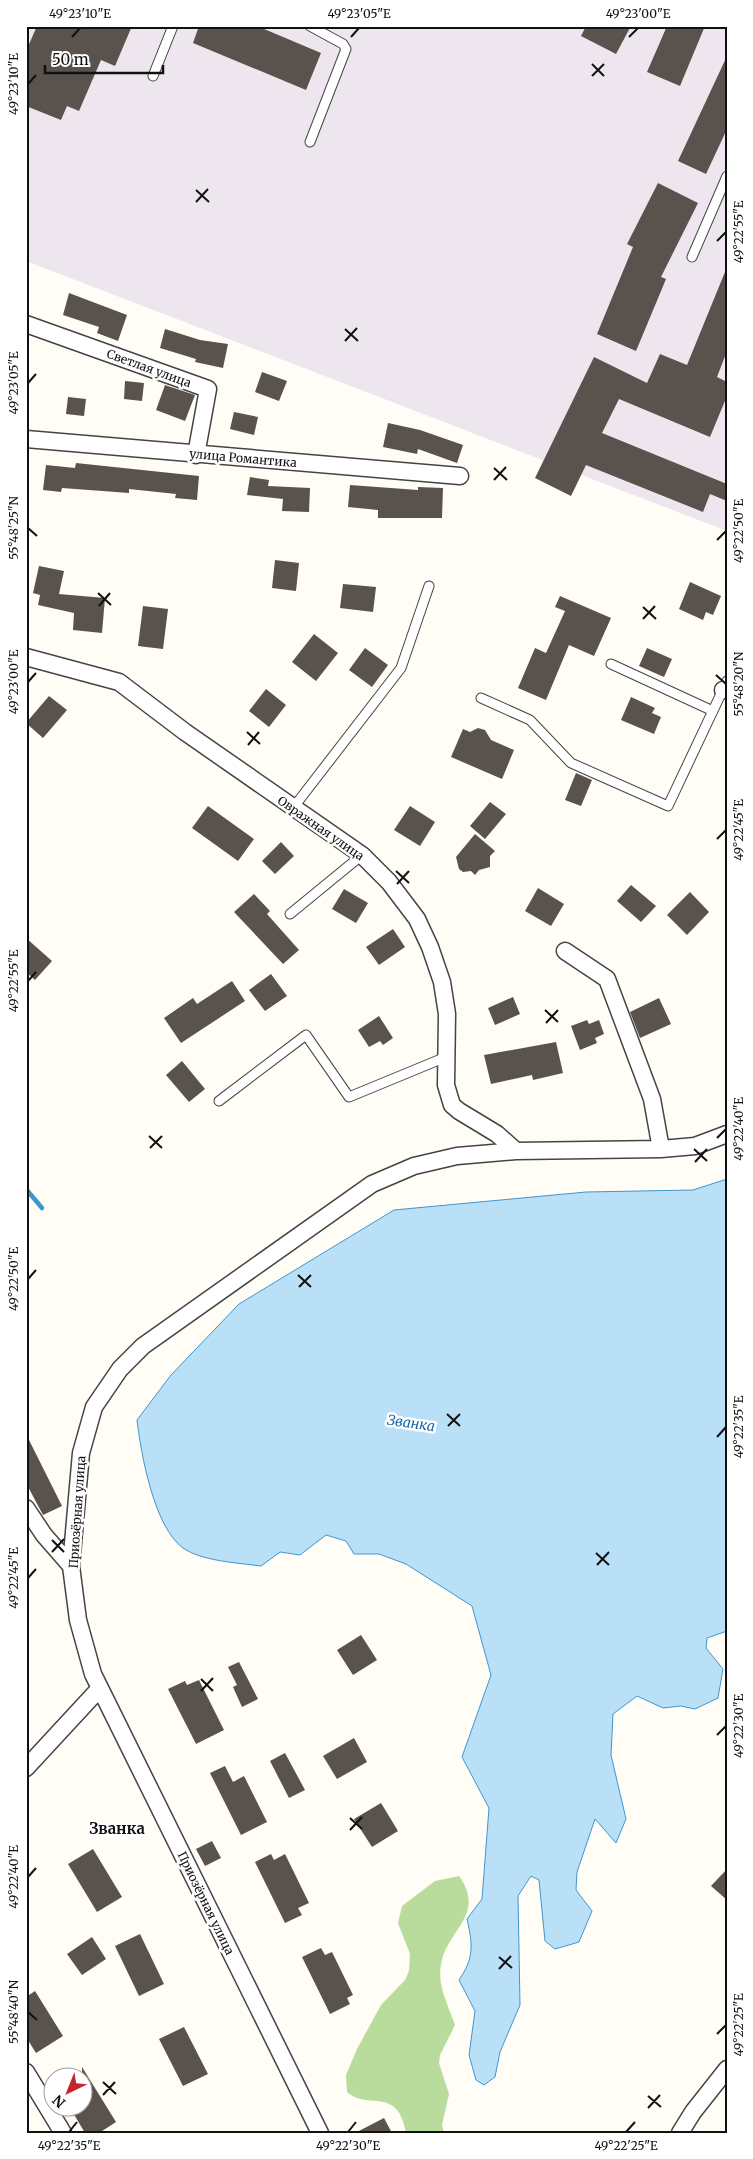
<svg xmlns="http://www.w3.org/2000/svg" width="753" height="2159" font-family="Merriweather,serif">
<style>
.industrial{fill:#eee6ef}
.forest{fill:#b9dc9c}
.water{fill:#b9e0f7;stroke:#3f96cf}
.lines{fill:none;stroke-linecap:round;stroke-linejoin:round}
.stream{stroke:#3f96cf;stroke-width:4.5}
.building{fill:#5a524d}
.lane-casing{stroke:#444;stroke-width:11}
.street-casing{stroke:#444;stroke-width:19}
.lane{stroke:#fff;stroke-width:9}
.street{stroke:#fff;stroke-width:16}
.ticks{fill:none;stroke:#111;stroke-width:2}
.labels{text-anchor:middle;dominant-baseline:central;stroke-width:5;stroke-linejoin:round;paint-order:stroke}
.street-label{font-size:12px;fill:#111;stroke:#fff}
.water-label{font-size:14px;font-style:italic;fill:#1768a6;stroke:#fff}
.quarter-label{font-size:15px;font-weight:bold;fill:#111;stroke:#fff}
.neatline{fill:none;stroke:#111;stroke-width:2}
.ticks-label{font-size:12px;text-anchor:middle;fill:#111}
</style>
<rect width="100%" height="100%" fill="#fffdf5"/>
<path class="industrial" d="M26 26H727V531L26 261Z"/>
<path class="forest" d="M459 1876C487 1915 446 1930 441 1965 437 1985 448 2005 455 2025L440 2055 439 2063 449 2094 442 2125 444 2133H406C398 2085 368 2111 347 2092L346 2075 357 2049 381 2005 405 1980 409 1971 410 1954 398 1923 402 1906 435 1881Z"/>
<path class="water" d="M727 1179V1631L707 1638 706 1648 723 1669 718 1698 695 1709 681 1706 663 1708 637 1696 613 1714 611 1755 626 1819 616 1843 595 1819 577 1872 576 1890 592 1911 579 1942 555 1949 545 1941 539 1880 531 1876 518 1896 520 2005 500 2052 495 2077 484 2085 476 2080 469 2055 475 2011 459 1980C474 1958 473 1945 467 1919L482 1899 489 1808 462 1757 491 1675 472 1606 406 1564 379 1554H354L346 1541 326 1535 300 1555 280 1552 261 1566C239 1563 201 1561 183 1548 154 1527 141 1454 137 1420L171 1375 239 1304 394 1210 586 1192 693 1190Z"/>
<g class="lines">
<path class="stream" d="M26 1189 42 1208"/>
</g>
<path class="building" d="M37 26H132L115 66 101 60 79 111 67 106 61 120 26 106V51Z
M199 26H257L321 53 306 90 193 43Z
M586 26H631L616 54 581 36Z
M667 26H705L680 86 647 72Z
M727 56V129L706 174 678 161Z
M658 183 698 203 661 277 666 279 636 351 597 334 633 247 627 244Z
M727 267V351L717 377 727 382V396L710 437 619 399 602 433 727 484V501L710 494 703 512 586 465 571 496 535 478 594 357 647 383 660 354 687 365Z
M69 293 127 315 118 341 97 333 99 327 63 315Z
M165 329 200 340 228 344 223 368 195 362 196 359 160 348Z
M262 372 287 381 279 401 255 392Z
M125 381 144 383 142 401 124 399Z
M165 385 195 395 185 421 156 410Z
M68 397 86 399 84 416 66 414Z
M234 412 258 417 254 435 230 429Z
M388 423 420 430 463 445 457 463 418 449 417 454 383 447Z
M76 463 199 476 197 500 175 498 176 494 129 489V493L62 488 61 492 43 490 46 465 75 468Z
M250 477 269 480 268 486 310 488 309 512 282 511 283 499 247 495Z
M350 485 418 490V487L443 488 442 518H378V510L348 507Z
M275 560 299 563 296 591 272 588Z
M39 566 64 571 59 594 105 598 102 633 73 630 74 613 38 605 40 595 33 593Z
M690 582 721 596 713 615 706 612 703 620 679 609Z
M343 584 376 587 373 612 340 608Z
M560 596 611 618 594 656 569 645 546 700 518 688 535 648 546 653 565 611 555 607Z
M143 606 168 609 163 649 138 646Z
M314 634 338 653 316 681 292 662Z
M365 648 388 665 372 687 349 670Z
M647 648 672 659 664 677 639 666Z
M266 689 286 705 269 727 249 711Z
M49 696 67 710 43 738 26 723Z
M631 697 655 708 652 713 661 717 654 734 621 720Z
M478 728 485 730 491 740 514 750 502 779 451 757 463 729 470 732Z
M576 773 592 780 581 806 565 800Z
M490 802 506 814 485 839 470 826Z
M208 806 254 839 238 861 192 828Z
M410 806 435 822 420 846 394 830Z
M475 834 495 851 490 856V867L479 870 475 875 471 871 463 872 459 869 456 857Z
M281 842 294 856 275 874 262 861Z
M631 885 656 906 641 922 617 901Z
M538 888 564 904 551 926 525 911Z
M344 889 368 903 356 923 332 909Z
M690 892 709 912 687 935 667 915Z
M254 894 270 911 267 914 299 950 283 964 234 912Z
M393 929 405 947 379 965 366 947Z
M26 938 52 961 35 980 26 972Z
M271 974 287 996 265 1011 249 990Z
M232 981 245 1001 181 1043 164 1018 193 998 197 1004Z
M513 997 520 1014 495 1025 488 1008Z
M659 998 671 1024 640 1038 630 1012Z
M379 1016 393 1038 383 1045 380 1041 369 1047 358 1030Z
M587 1020 589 1024 599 1020 604 1034 595 1038 597 1043 580 1050 571 1026Z
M556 1042 563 1073 533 1080 532 1075 491 1084 484 1055Z
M182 1061 205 1089 189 1102 166 1075Z
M26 1434 62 1506 43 1515 26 1483Z
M361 1635 377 1660 353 1675 337 1650Z
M239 1662 258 1699 242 1707 233 1687 237 1685 228 1667Z
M199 1680 224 1730 196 1744 168 1689 185 1681 187 1685Z
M354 1738 367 1762 337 1779 323 1756Z
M285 1753 305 1790 289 1798 270 1761Z
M225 1766 233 1782 244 1776 267 1822 241 1835 210 1773Z
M381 1803 398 1831 372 1847 354 1819Z
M212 1841 221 1858 205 1866 196 1849Z
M93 1849 122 1897 97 1912 68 1864Z
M271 1854 274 1860 285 1854 309 1903 298 1908 302 1915 285 1923 255 1862Z
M727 1869V1900L711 1886Z
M140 1934 164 1984 139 1996 115 1946Z
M92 1937 106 1959 82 1975 67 1954Z
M321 1948 325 1955 332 1952 353 1995 347 1998 350 2004 330 2014 302 1957Z
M35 1991 63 2036 36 2053 26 2037V1997Z
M184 2027 208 2074 183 2086 159 2039Z
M82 2067 116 2122 99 2133H85L69 2106H82Z
M384 2118 392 2133H355Z"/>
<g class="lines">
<g class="lane-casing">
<path id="lane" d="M153 76 173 26
M310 142 346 49 343 44 310 26
M692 257 727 176
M611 664 713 711
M481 698 530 720 571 763 668 806 727 681
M293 808 401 668 429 586
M290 914 362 855
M219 1101 306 1035 349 1097 446 1057"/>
</g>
<g class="street-casing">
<path id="street" d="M26 324 208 389 196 455
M26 439 460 476
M26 657 119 682 185 732 362 855 389 882 417 919 430 947 442 982 447 1014 446 1085 452 1105 459 1111 497 1134 516 1151
M723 690H727
M565 951 607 979 652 1099 661 1149
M26 1508 44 1535 71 1566
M26 1768 100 1688
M26 2072 63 2133
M320 2133 93 1674 78 1620 71 1566 81 1453 94 1407 120 1369 143 1346 372 1184 414 1166 457 1156 516 1151 661 1149 695 1146 727 1134
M680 2133 693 2112 727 2069"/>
</g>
<use href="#lane" class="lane"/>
<use href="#street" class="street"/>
</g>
<path class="ticks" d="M72 37 80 28M351 37 359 28M629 37 638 28M592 64 604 76M592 76 604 64M28 84 36 75M196 190 209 202M196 202 208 189M717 241 726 232M345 329 358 341M345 341 357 328M28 383 36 374M494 468 507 480M494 480 506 467M28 528 37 536M717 540 726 531M98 593 111 605M99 606 110 593M643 607 656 619M643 619 655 606M716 675 726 684M28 682 36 673M247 732 260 744M248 745 259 732M717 839 726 830M396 871 409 883M397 884 409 871M28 981 36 972M545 1010 558 1022M546 1023 558 1010M149 1136 162 1148M717 1138 726 1129M150 1148 162 1136M694 1149 707 1161M695 1162 707 1149M298 1275 311 1287M28 1279 36 1270M299 1287 311 1275M447 1414 460 1426M448 1426 460 1414M717 1437 726 1427M52 1540 64 1552M52 1552 64 1539M596 1553 609 1565M597 1565 609 1552M28 1578 36 1569M201 1679 213 1691M201 1691 213 1678M717 1735 726 1726M350 1818 362 1829M350 1830 362 1817M28 1877 36 1868M499 1957 512 1968M499 1969 511 1956M28 2012 37 2020M717 2034 726 2025M103 2082 116 2094M103 2095 115 2082M648 2096 661 2107M648 2108 660 2095M69 2132 77 2122M348 2132 356 2122M626 2132 635 2122"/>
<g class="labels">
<g class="street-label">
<text transform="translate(149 368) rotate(20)">Светлая улица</text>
<text transform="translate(243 458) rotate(5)">улица Романтика</text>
<text transform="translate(321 828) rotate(35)">Овражная улица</text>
<text transform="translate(77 1512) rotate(-86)">Приозёрная улица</text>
<text transform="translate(206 1903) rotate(64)">Приозёрная улица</text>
</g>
<g class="water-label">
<text transform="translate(411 1423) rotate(8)">Званка</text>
</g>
<g class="quarter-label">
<text x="117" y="1828">Званка</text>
</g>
</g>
<rect width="753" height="2159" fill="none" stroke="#ffffff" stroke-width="55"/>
<g transform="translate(68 2092) rotate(223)"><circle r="24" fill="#ffffff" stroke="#a0a0a0"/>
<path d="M0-4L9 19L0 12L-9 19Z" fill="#c4262e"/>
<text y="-8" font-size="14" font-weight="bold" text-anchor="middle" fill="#111111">N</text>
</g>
<path d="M45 65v8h118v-8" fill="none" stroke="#111111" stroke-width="2.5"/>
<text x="52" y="65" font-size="15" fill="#111111" stroke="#ffffff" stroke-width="4" paint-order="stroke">50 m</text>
<rect x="28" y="28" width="698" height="2104" class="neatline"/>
<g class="ticks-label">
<text x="80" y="18">49°23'10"E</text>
<text x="359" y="18">49°23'05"E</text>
<text x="638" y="18">49°23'00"E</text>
<text transform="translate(14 84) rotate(-90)" y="4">49°23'10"E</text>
<text transform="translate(739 232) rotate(-90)" y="4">49°22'55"E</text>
<text transform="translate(14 383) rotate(-90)" y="4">49°23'05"E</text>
<text transform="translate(14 528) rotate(-90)" y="4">55°48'25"N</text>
<text transform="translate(739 531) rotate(-90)" y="4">49°22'50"E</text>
<text transform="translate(14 682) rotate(-90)" y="4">49°23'00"E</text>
<text transform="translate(739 684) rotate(-90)" y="4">55°48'20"N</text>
<text transform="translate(739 830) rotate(-90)" y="4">49°22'45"E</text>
<text transform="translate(14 981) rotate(-90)" y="4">49°22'55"E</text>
<text transform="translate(739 1129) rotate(-90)" y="4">49°22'40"E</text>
<text transform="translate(14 1279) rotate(-90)" y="4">49°22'50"E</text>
<text transform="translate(739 1427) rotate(-90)" y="4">49°22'35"E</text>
<text transform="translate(14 1578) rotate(-90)" y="4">49°22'45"E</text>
<text transform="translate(739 1726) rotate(-90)" y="4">49°22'30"E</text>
<text transform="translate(14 1877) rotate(-90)" y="4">49°22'40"E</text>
<text transform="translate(14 2012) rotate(-90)" y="4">55°48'40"N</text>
<text transform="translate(739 2025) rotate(-90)" y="4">49°22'25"E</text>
<text x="69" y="2150">49°22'35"E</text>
<text x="348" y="2150">49°22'30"E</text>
<text x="626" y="2150">49°22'25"E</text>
</g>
</svg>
